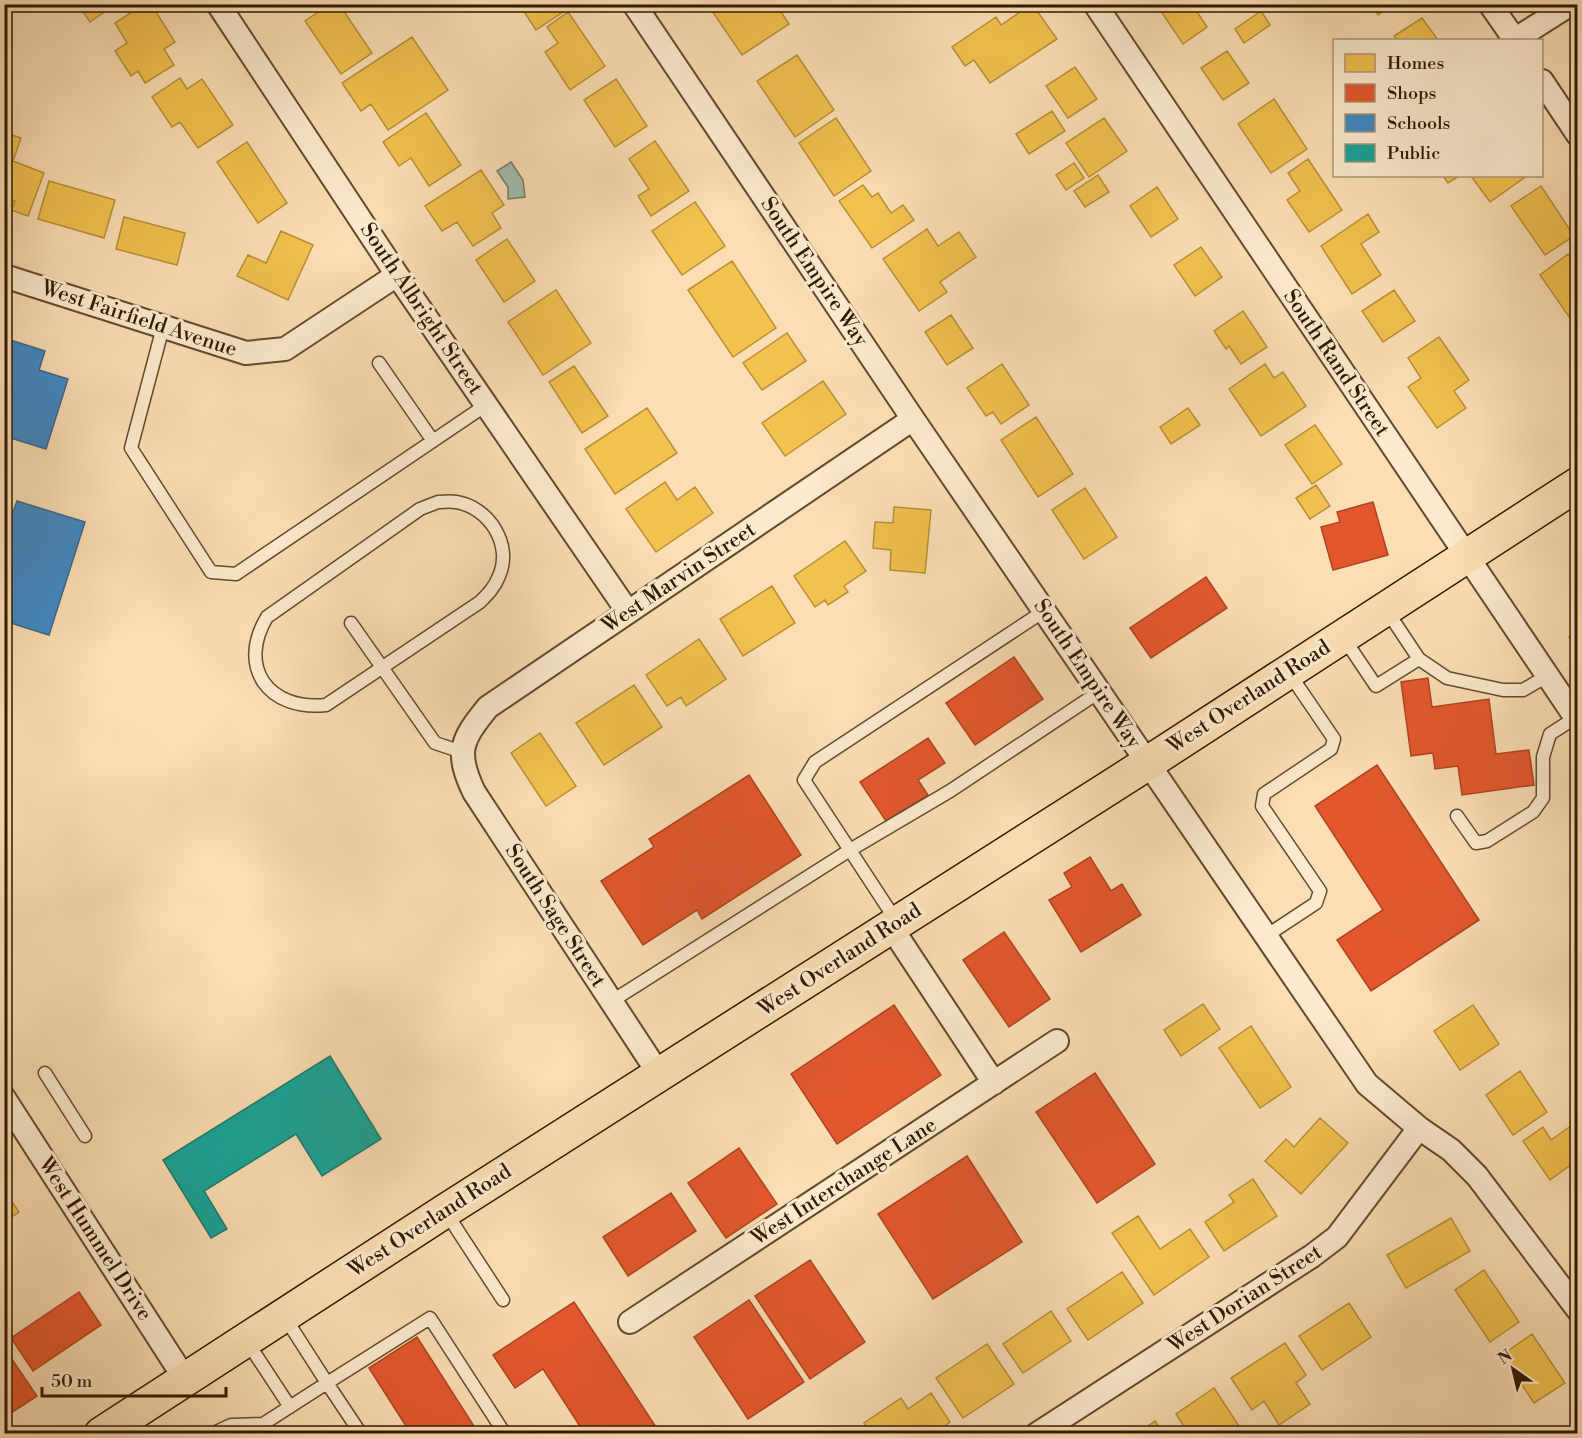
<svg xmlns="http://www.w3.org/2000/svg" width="1582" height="1438" font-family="'Libre Bodoni',serif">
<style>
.water{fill:#9fbca9;stroke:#737b66;stroke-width:1.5}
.homes{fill:#f2c14e;stroke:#b88f37;stroke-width:1.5}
.shops{fill:#e4572e;stroke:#ae4421;stroke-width:1.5}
.schools{fill:#3f88c5;stroke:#3a678a;stroke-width:1.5}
.public{fill:#17a398;stroke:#1e7a6b;stroke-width:1.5}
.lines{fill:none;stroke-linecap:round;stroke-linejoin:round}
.service-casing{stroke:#634a2e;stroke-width:15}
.minor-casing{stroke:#634a2e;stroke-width:26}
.primary-casing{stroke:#301902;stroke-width:36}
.service{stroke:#fceace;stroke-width:12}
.minor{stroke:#fceace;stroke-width:22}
.primary{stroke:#fbdeb3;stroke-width:33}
.labels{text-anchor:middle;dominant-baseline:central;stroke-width:6;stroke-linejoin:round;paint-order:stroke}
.street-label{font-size:21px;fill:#301902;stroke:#fceace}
</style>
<rect width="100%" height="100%" fill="#fbdeb3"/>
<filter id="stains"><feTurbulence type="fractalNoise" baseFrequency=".00333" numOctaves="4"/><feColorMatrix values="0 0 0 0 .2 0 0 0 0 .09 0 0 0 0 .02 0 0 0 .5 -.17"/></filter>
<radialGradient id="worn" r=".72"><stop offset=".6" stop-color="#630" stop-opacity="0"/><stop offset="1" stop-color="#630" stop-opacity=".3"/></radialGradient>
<path class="water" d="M511 162 523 180 525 197 508 199V187L497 171Z"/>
<path class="homes" d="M78 4H116L90 22Z
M144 4H151L175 42 164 49 174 65 145 83 138 71 131 76 115 51 127 43 115 23Z
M330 4H339L372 53 341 74 305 21Z
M519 4H563L566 10 536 30Z
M722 4H776L789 24 742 55 712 11Z
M1032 4 1057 39 990 83 974 60 965 66 952 47 996 17 1001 25Z
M1162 4H1192L1207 27 1183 44 1158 7Z
M1371 4H1393L1378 15Z
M1261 11 1270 25 1244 43 1235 29Z
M568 12 605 66 570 90 545 52 558 43 547 27Z
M1422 18 1438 40H1397L1394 36Z
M412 37 448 90 388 130 371 104 361 111 342 83Z
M1227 51 1249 83 1223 100 1201 68Z
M797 55 834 110 795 137 757 81Z
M1075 67 1097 99 1068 118 1046 86Z
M180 78 187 89 202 79 233 125 198 148 180 122 172 127 152 97Z
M616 79 647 126 615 147 584 100Z
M1274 99 1307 149 1271 173 1238 124Z
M1052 111 1065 131 1029 154 1016 134Z
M426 113 461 165 429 186 411 158 399 166 383 142Z
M836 118 871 171 834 196 799 143Z
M1104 118 1127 151 1089 177 1066 143Z
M4 132 21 138 13 161 44 173 28 216 11 210 15 201 4 197Z
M655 141 689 191 651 216 638 196 649 189 629 159Z
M247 142 287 203 258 223 217 162Z
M1308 159 1342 210 1309 232 1287 200 1300 191 1288 173Z
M1074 163 1084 178 1066 190 1056 175Z
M481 170 504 205 492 213 501 228 473 246 457 222 442 231 425 206Z
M1098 175 1109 192 1085 207 1074 191Z
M1443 176H1459L1448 183Z
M1471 176H1527L1490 202Z
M49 181 115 200 104 238 38 219Z
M863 185 872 197 878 193 891 213 903 205 914 220 872 248 839 201Z
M1541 186 1574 236 1545 255 1511 206Z
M1157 187 1178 219 1151 237 1130 206Z
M695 202 725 246 682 275 652 231Z
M1368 214 1379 232 1361 244 1381 275 1352 294 1321 246Z
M124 217 185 233 177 265 116 249Z
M927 229 938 246 959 232 976 257 940 282 947 292 919 311 883 259Z
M281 231 313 245 288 300 237 276 248 255 266 263Z
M507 239 535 281 504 302 476 260Z
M1201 247 1222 277 1195 296 1174 265Z
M1568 254 1578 268V317L1572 321 1540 275Z
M732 261 776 328 733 357 688 290Z
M556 290 591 343 543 375 508 322Z
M1394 290 1415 321 1383 342 1362 311Z
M1243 311 1267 347 1241 364 1229 346 1226 349 1214 331Z
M951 315 973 348 947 365 925 332Z
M787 333 806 361 762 390 743 363Z
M1439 337 1469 380 1454 391 1466 408 1437 428 1408 387 1421 378 1408 358Z
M1002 364 1029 405 1001 424 993 412 986 416 967 388Z
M1265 364 1274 378 1283 372 1306 406 1261 436 1229 389Z
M574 366 608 416 582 433 549 382Z
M823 381 846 414 785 456 762 423Z
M647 408 677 453 615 494 585 449Z
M1188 408 1200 425 1171 444 1160 427Z
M1036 417 1073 474 1038 497 1001 440Z
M1315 425 1342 464 1312 484 1285 445Z
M665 482 677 500 695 487 713 513 656 552 626 509Z
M1316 485 1330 506 1310 519 1296 498Z
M1085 488 1117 537 1084 559 1052 510Z
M894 507 931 510 925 573 890 570 891 550 873 548 875 522 893 523Z
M845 541 866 571 844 586 848 592 828 605 825 600 815 607 794 576Z
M772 586 795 623 743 656 720 619Z
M1578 631V650L1569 637Z
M699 639 726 679 686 706 681 697 667 706 646 675Z
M634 685 662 727 604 765 576 723Z
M540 733 576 786 546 806 511 753Z
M1203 1004 1220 1029 1181 1056 1164 1030Z
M1473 1005 1499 1044 1460 1070 1434 1031Z
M1251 1026 1291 1087 1260 1108 1219 1048Z
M1520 1071 1547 1112 1513 1135 1486 1095Z
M1320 1118 1348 1143 1301 1194 1265 1161 1286 1139 1294 1147Z
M1578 1121V1171L1572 1164 1550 1180 1523 1141 1543 1127 1551 1140Z
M1253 1179 1277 1216 1224 1251 1205 1222 1234 1202 1229 1195Z
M4 1190 19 1212 4 1222Z
M1138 1216 1160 1249 1190 1229 1209 1257 1154 1295 1112 1233Z
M1451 1218 1470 1251 1406 1288 1387 1255Z
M1484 1270 1519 1322 1490 1342 1455 1290Z
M1122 1272 1143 1303 1088 1340 1067 1309Z
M1349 1303 1371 1337 1322 1370 1299 1336Z
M1051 1311 1071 1341 1023 1373 1003 1344Z
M1532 1334 1565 1383 1534 1403 1502 1355Z
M1285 1343 1306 1375 1296 1383 1310 1404 1279 1425 1264 1401 1252 1410 1231 1378Z
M987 1344 1014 1384 963 1418 936 1378Z
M1214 1388 1239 1426 1228 1434H1189L1176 1414Z
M931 1393 950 1422 934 1434H871L864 1423 901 1398 908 1409Z
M1155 1421 1163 1434H1137Z
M1578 1422V1434H1560Z"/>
<path class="shops" d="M1373 502 1388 555 1333 570 1321 527 1340 522 1337 512Z
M1206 577 1227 608 1151 658 1130 628Z
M1014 657 1043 699 975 745 946 703Z
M1428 678 1432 707 1489 699 1496 754 1529 750 1534 785 1462 795 1458 766 1435 769 1433 753 1411 756 1401 682Z
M928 738 945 763 918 780 928 795 886 821 860 782Z
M1377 765 1479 920 1371 991 1337 940 1383 910 1315 806Z
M749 775 801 855 702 919 697 910 643 945 601 881 654 847 649 839Z
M1090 857 1111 891 1122 884 1141 915 1081 952 1049 900 1072 887 1064 873Z
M1004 932 1050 999 1009 1027 963 960Z
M894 1005 941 1075 837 1144 791 1074Z
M1095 1073 1155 1164 1097 1203 1036 1112Z
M739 1148 777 1204 726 1238 688 1183Z
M967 1156 1022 1242 933 1299 878 1214Z
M671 1193 696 1231 628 1276 603 1237Z
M810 1260 865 1342 810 1379 755 1296Z
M79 1292 101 1325 33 1371 11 1338Z
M749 1300 804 1382 748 1419 694 1337Z
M574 1302 656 1427 645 1434H585L543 1369 515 1388 493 1355Z
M417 1337 479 1434H411L369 1368Z
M5 1349 37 1396 8 1415 4 1410Z"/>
<path class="schools" d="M4 338 45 351 39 370 68 379 46 449 4 436Z
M17 501 85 522 49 635 4 621V513L12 515Z"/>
<path class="public" d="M330 1056 381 1139 322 1176 296 1134 204 1191 227 1229 211 1238 163 1160Z"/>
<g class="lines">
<g class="service-casing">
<path id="service" d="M163 327 131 448 211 572 236 574 486 405
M379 363 433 441
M438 502C444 502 450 501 456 502 489 507 513 545 499 576 495 587 488 594 480 602L326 705C268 711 237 667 267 617L420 509Z
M1387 611 1419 659 1447 678 1503 690H1523L1547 676
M351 623 435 743 462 752
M1343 637 1376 686 1419 659
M1457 816 1476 843 1487 841 1533 812 1543 798V757L1550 734 1575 718
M897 922 804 780 815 762 1044 611
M1266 936 1316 903 1320 891 1262 806 1264 794 1331 749 1334 739 1289 673
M612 1001 850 850 950 791 1099 692
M45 1073 85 1136
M445 1211 503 1300
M284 1316 327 1383 430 1318 505 1434
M246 1340 290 1407
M212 1434 231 1425 263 1424
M269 1434 263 1424 327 1383 361 1434"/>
</g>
<g class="minor-casing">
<path id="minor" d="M218 4 397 275 628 612
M634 4 913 419 1367 1084 1419 1128 1451 1150 1477 1176 1578 1310
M1095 4 1578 721
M1490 4 1515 40
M1514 40 1571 4
M1542 81 1578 135
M4 276 246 353 285 349 397 275
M891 927 994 1083
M659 1074 474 792C455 752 461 740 488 707L913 419
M4 1098 185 1379
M630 1322 1057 1041
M1037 1434 1312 1256 1337 1237 1419 1128"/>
</g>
<g class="primary-casing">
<path id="primary" d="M101 1434 445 1211 1148 763 1578 484"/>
</g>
<use href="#service" class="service"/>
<use href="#minor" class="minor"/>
<use href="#primary" class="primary"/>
</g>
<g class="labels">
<g class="street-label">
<text transform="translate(814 272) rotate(56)">South Empire Way</text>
<text transform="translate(421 309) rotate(56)">South Albright Street</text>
<text transform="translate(139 319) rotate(18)">West Fairfield Avenue</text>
<text transform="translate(1336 363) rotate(56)">South Rand Street</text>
<text transform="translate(679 578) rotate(-34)">West Marvin Street</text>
<text transform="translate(1087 674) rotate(56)">South Empire Way</text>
<text transform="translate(1249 697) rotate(-33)">West Overland Road</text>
<text transform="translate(555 916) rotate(57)">South Sage Street</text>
<text transform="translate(840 960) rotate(-33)">West Overland Road</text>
<text transform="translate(844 1182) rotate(-33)">West Interchange Lane</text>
<text transform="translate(430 1221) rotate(-33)">West Overland Road</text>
<text transform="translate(95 1239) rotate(57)">West Hummel Drive</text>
<text transform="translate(1245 1299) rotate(-33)">West Dorian Street</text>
</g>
</g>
<rect width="1582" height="1438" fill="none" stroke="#fbdeb3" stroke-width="24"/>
<rect x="6" y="6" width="1570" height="1426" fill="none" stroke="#301902" stroke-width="3"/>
<rect x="12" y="12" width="1558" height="1414" fill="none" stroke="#301902" stroke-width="1.5"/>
<rect x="1333" y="39" width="210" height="138" fill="#fceace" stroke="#aa967c" stroke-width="1.5"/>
<rect x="1345" y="54" width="30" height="18" fill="#f2c14e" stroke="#aa967c" stroke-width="1.5"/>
<text x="1387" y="69" font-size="18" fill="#301902">Homes</text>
<rect x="1345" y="84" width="30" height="18" fill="#e4572e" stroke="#aa967c" stroke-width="1.5"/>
<text x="1387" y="99" font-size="18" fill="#301902">Shops</text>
<rect x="1345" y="114" width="30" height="18" fill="#3f88c5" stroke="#aa967c" stroke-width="1.5"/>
<text x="1387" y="129" font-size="18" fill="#301902">Schools</text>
<rect x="1345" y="144" width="30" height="18" fill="#17a398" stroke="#aa967c" stroke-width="1.5"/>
<text x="1387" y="159" font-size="18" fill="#301902">Public</text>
<g transform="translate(1513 1369) rotate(326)" stroke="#fceace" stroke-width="4.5" paint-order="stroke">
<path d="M0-4.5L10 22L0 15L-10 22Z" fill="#301902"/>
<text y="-9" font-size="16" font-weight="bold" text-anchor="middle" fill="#301902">N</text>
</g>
<path d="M42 1387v9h184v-9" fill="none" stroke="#301902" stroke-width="3"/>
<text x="51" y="1387" font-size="18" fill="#301902" stroke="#fceace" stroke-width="4.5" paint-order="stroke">50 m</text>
<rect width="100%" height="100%" filter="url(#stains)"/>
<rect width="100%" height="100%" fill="url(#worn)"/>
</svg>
